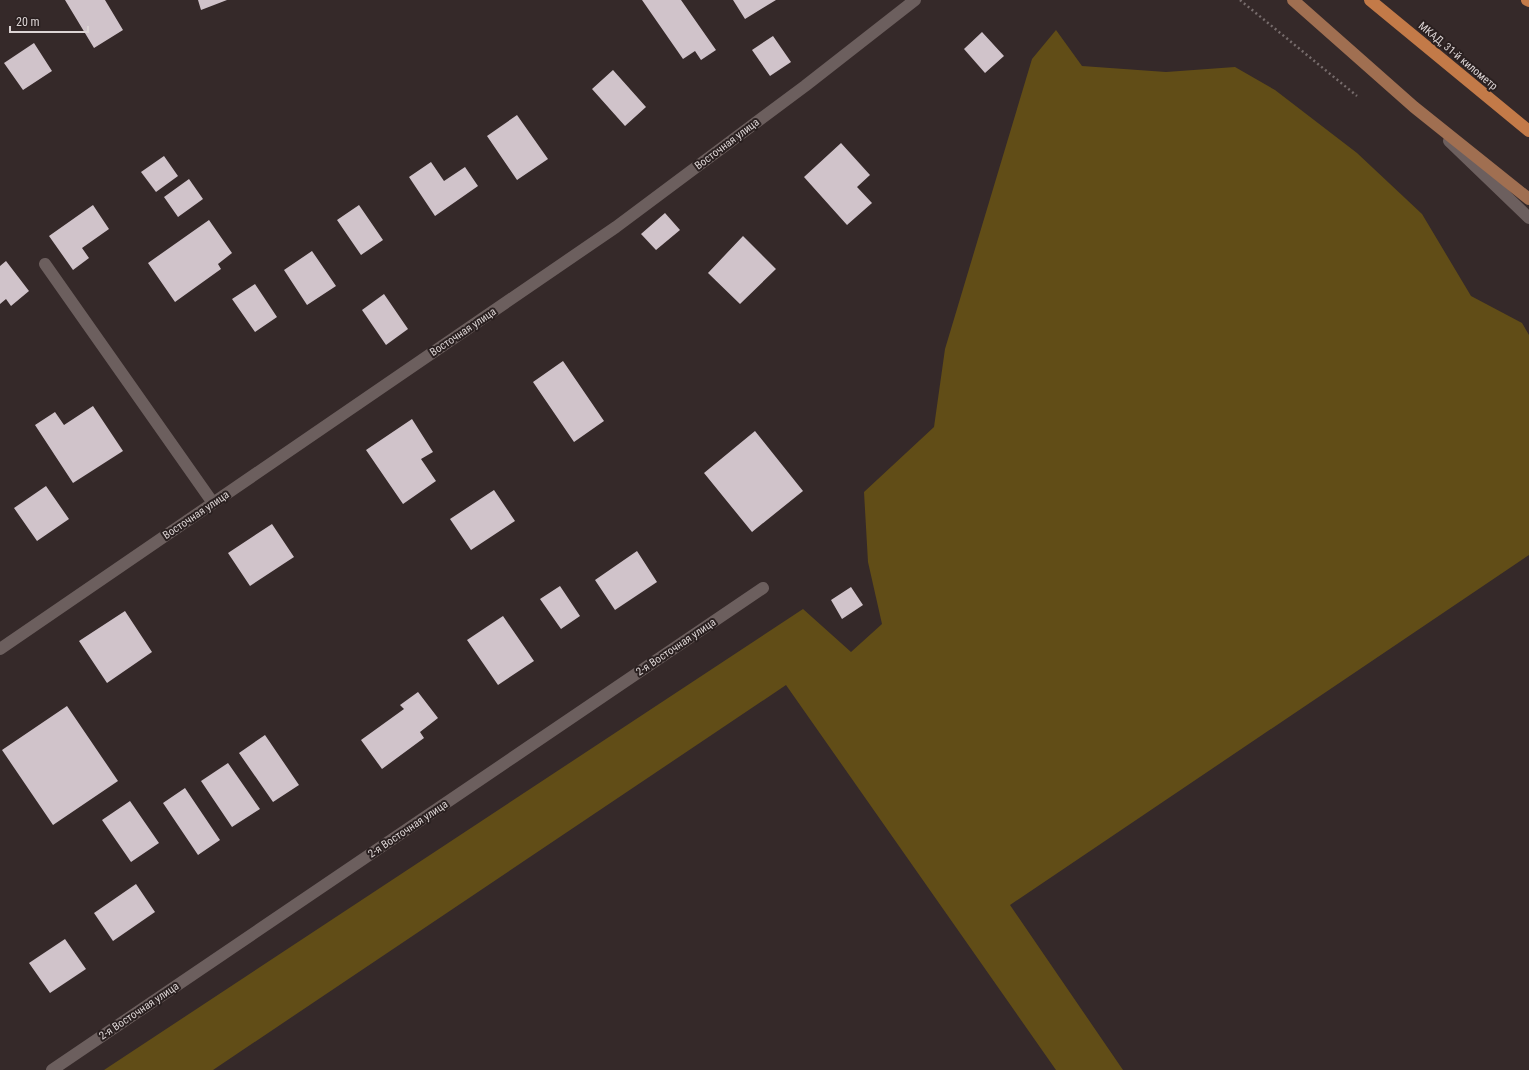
<svg xmlns="http://www.w3.org/2000/svg" width="1529" height="1070" font-family="'Roboto Condensed',sans-serif">
<style>
.green{fill:#614d17}
.building{fill:#d0c3ca}
.lines{fill:none;stroke-linecap:round;stroke-linejoin:round}
.path{stroke:#776c6c;stroke-width:2.5;stroke-dasharray:2 3;stroke-linecap:butt}
.minor{stroke:#6c5f5e;stroke-width:12}
.major{stroke:#a06f51;stroke-width:12}
.highway{stroke:#c37a48;stroke-width:12}
.labels{text-anchor:middle;dominant-baseline:central;stroke-width:4;stroke-linejoin:round;paint-order:stroke}
.street-label{font-size:11px;fill:#dcd4d4;stroke:#2a2020}
</style>
<rect width="100%" height="100%" fill="#352929"/>
<path class="green" d="M1056 30 1082 66 1166 72 1235 67 1275 90 1357 153 1422 214 1471 296 1522 323 1529 335V555L1010 905 1123 1070H1056L786 685 213 1070H104L803 609 851 652 882 624 868 562 864 492 934 427 945 349 1032 59Z"/>
<path class="building" d="M65 0H105L123 30 94 48Z
M198 0H227L201 10Z
M642 0H681L716 50 701 60 695 51 683 59Z
M733 0H776L745 19Z
M982 32 1004 56 985 73 964 49Z
M773 36 791 62 770 76 752 50Z
M34 43 52 71 23 90 4 63Z
M613 70 646 107 625 126 592 89Z
M517 115 548 159 517 180 487 136Z
M841 143 870 175 857 187 872 203 847 225 804 177Z
M164 156 178 176 156 192 141 172Z
M431 162 444 181 465 167 478 186 435 216 409 177Z
M189 179 203 199 178 217 164 197Z
M93 205 109 229 82 248 89 258 73 270 49 236Z
M359 205 383 240 361 255 337 220Z
M665 213 680 230 656 250 641 234Z
M209 220 232 253 218 264 221 269 175 302 148 263Z
M743 236 776 269 740 304 708 273Z
M312 251 336 286 307 305 284 270Z
M6 261 29 291 11 306 6 299 0 304V266Z
M255 284 277 317 255 332 232 299Z
M384 294 408 329 386 345 362 310Z
M563 361 604 421 574 442 533 382Z
M93 406 123 451 73 483 35 425 55 412 64 425Z
M412 419 433 452 421 459 436 481 403 504 366 450Z
M755 431 803 491 752 532 704 473Z
M46 486 69 519 37 541 14 508Z
M494 490 515 521 471 550 450 519Z
M272 524 294 557 250 586 228 553Z
M637 551 657 582 615 610 595 580Z
M560 586 580 616 561 629 540 599Z
M851 587 863 605 842 619 831 600Z
M125 611 152 652 107 683 79 641Z
M503 616 534 661 498 685 467 640Z
M418 692 438 718 420 732 424 738 382 769 361 740 404 709 400 705Z
M67 706 118 781 53 825 2 750Z
M265 735 299 785 273 802 239 753Z
M228 763 260 809 232 827 201 781Z
M185 788 220 840 198 855 163 803Z
M130 801 159 843 131 862 102 820Z
M136 884 155 912 113 941 94 913Z
M65 939 86 969 50 993 29 963Z"/>
<g class="lines">
<path class="path" d="M1240 0 1357 96"/>
<path class="minor" d="M1449 141 1529 218
M45 264 213 503
M0 649 616 227 805 86 915 0
M52 1070 763 588"/>
<path class="major" d="M1293 0 1414 107 1529 199"/>
<path class="highway" d="M1370 0 1529 131
M1527 0 1529 1"/>
</g>
<g class="labels">
<g class="street-label">
<text transform="translate(1458 56) rotate(40)">МКАД, 31-й километр</text>
<text transform="translate(727 144) rotate(-37)">Восточная улица</text>
<text transform="translate(463 332) rotate(-34)">Восточная улица</text>
<text transform="translate(196 515) rotate(-34)">Восточная улица</text>
<text transform="translate(676 647) rotate(-34)">2-я Восточная улица</text>
<text transform="translate(408 829) rotate(-34)">2-я Восточная улица</text>
<text transform="translate(139 1011) rotate(-34)">2-я Восточная улица</text>
</g>
</g>
<path d="M10 26v6h78v-6" fill="none" stroke="#dcd4d4" stroke-width="2"/>
<text x="16" y="26" font-size="12" fill="#dcd4d4" stroke="#2a2020" stroke-width="3" paint-order="stroke">20 m</text>
</svg>
